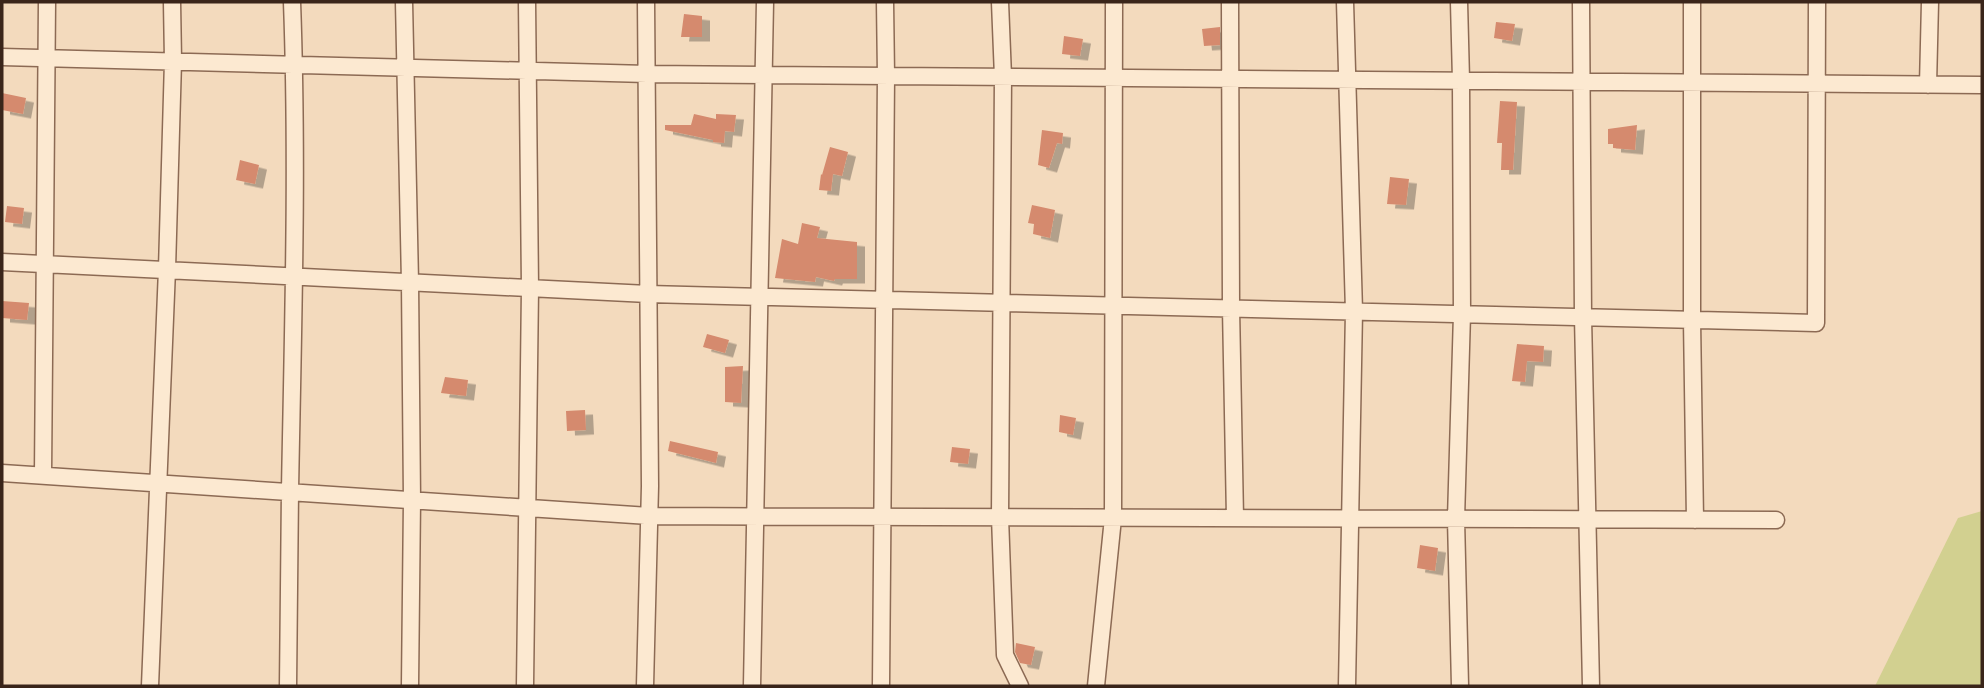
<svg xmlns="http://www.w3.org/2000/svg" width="1984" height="688" font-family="'Times New Roman',serif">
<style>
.green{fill:#d2d090}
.building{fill:#d58a6e;filter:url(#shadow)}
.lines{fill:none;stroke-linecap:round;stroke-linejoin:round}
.minor-casing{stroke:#8c6a54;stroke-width:19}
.minor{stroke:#fce9d1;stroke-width:16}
</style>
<defs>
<filter id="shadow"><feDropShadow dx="8" dy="4.5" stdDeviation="0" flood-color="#0004"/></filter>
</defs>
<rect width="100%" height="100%" fill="#f3dabd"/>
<path class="green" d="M1982,511v175h-107l83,-168z"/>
<path class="building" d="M684,14l18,2v21h-21z
M1496,22l19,2 -3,17 -18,-3z
M1220,27v18l-16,1 -2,-17z
M1064,36l19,3 -3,17 -18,-2z
M2,93l24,5 -3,16 -21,-4z
M1500,101l17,1 -4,68h-12l1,-27h-5z
M694,114l22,5v-5l20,1 -2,17 -9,-1 -1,12 -11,-1v-2l-48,-10v-5h26z
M1637,125l-2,25 -22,-2v-4h-5v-15z
M1042,130l21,3 -1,11 -5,-1 -8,25 -11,-3z
M830,147l18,5 -6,24 -9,-2 -2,17 -12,-1 2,-16 1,1z
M240,160l19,5 -4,19 -19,-4z
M1390,177l19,2 -3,26 -19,-1z
M1032,205l23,5 -5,28 -17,-4 1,-10 -6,-1z
M7,206l17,2 -2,16 -17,-2z
M802,223l18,4 -3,11 40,4v37h-22l-1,2 -18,-4 -1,5 -40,-4 7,-39 16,5z
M2,301l27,2 -2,17 -25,-2z
M707,334l22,6 -4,13 -22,-6z
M1517,344l27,2 -1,16 -16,-1 -2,21 -13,-1z
M743,366l-2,37 -16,-1v-35z
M445,377l23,3 -2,16 -25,-3z
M585,410l1,20 -19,1 -1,-20z
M1060,415l16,3 -3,17 -14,-3z
M670,441l48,11 -2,11 -48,-12z
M952,447l18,2 -2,15 -18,-2z
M1420,545l18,3 -3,23 -18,-3z
M1016,643l19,4 -4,18 -11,-2 -5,-11z"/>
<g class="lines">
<g class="minor-casing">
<path id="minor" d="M404,2l6,280 2,218 -2,186
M1000,2l3,75 -3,440 5,138 15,31
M1230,2l1,306 4,210
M1345,2l9,309 -7,375
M1459,2l2,78 1,234 -6,205 4,167
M1581,2l2,315 8,369
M1692,2v318l3,200
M2,57l645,17 1335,11
M1928,85l2,-83
M2,262l646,32 1168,29 1,-321
M2,473l647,43 1127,4
M43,475l4,-473
M150,686l17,-417 6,-208 -1,-59
M288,686c1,-65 1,-131 2,-196 3,-163 8,-325 2,-488
M525,686l5,-398 -3,-286
M645,686l5,-200 -4,-484
M752,686l13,-684
M881,686l5,-610 -1,-74
M1096,686l17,-168 1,-516"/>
</g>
<use href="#minor" class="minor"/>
</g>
<rect width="1984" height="688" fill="none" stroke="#3a251a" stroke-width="7"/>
</svg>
